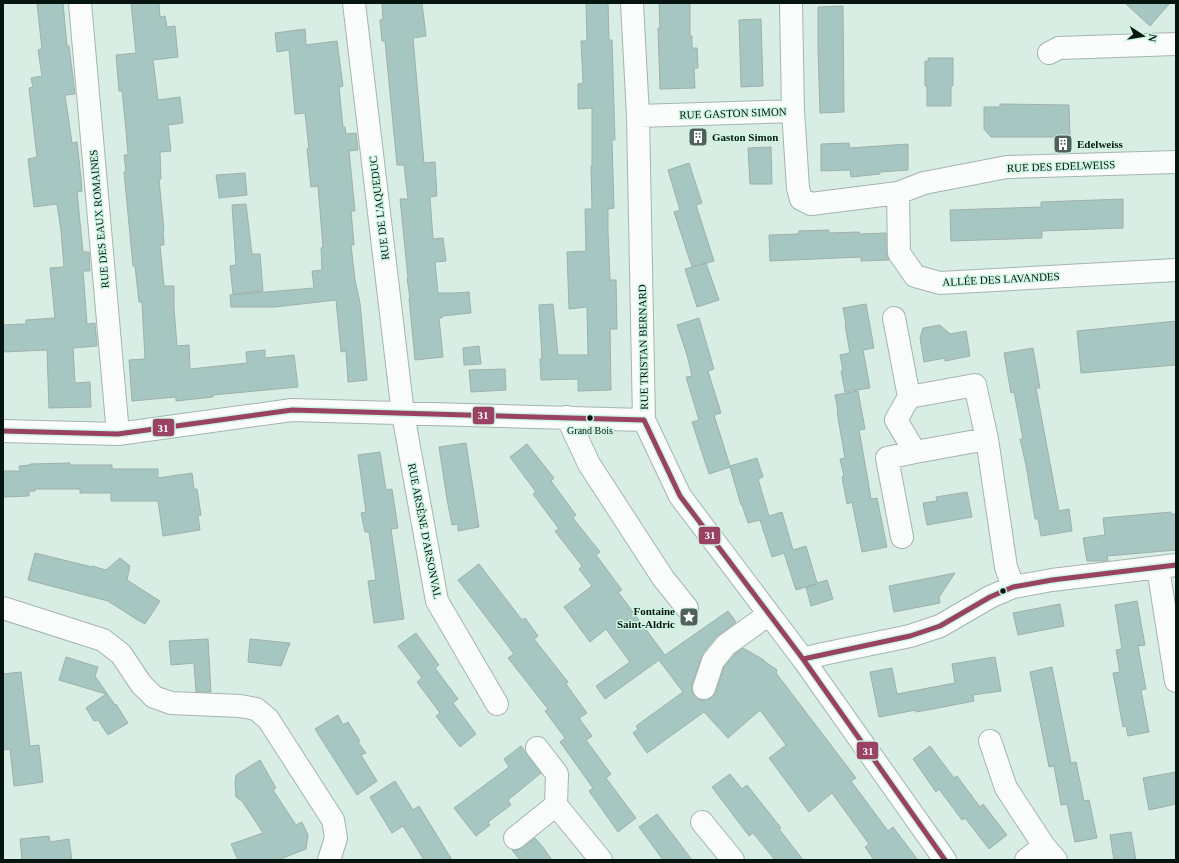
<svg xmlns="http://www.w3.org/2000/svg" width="1179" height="863" font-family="'Times New Roman',serif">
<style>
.building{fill:#a6c6c1;stroke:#9fb0ab}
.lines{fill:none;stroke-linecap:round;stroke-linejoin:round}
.minor-casing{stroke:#a5b5ae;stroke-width:24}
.minor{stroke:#f9fcfb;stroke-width:22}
.bus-1-casing{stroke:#cff6e4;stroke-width:8}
.bus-1{stroke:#994263;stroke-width:5}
.bus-dot{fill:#071510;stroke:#cff6e4;stroke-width:1.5}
.labels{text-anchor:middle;stroke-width:3;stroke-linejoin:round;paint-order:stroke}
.bus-label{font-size:10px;fill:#071510;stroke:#cff6e4}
.street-label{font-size:11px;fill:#071510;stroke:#cff6e4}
.poi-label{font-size:11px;font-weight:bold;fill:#071510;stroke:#cff6e4;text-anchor:start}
.line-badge{stroke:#cff6e4;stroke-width:1.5}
.badge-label{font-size:11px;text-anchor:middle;font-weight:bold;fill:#fff}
</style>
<rect width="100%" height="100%" fill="#d8ede3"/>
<path class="building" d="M37,3h26l4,43h2l6,48 -10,1 7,48 5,-1 4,36 1,13 -5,1 6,60h6l1,19h-7l4,53 8,-1 2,23 -24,2 2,35 15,-1 1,25 -42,1 -2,-58 -44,2v-27l23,-1v-4l29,-2 -5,-50 14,-1 -3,-36 -4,-27 -23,3 -6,-48 9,-2 -8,-69 4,-1 -2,-9 11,-2 -4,-26 4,-1z
M131,3h28l1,14 5,-1 2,11 8,-1 3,31 -25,3 5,40 22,-3 3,26 -15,2 3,26 -11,1 1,27h-2l5,52h-1l1,14h-4l4,41h10v22l3,38 12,-1 1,24 57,-6 -1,-11 19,-2v8l29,-3 4,32 -85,8v2l-37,4v-4l-44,4 -3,-41 16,-1 -3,-57h-3l-4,-36h-2l-9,-94 2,-1 -2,-16h4l-2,-25 -4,-39h-3l-3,-36 20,-2z
M382,3h40l4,33 -13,2 11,125 11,-1 2,34 -7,1 3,42 10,-1 3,23 -11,1 3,31h16l15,-1 2,21 -29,3v2h-3l4,39 -28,3 -6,-62h1l-3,-20h1l-8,-79h8l-4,-34h-7l-12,-124h-3l-2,-21 3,-1z
M586,3h22l1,37h3l3,100h-3l2,68 -6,1v22l2,49h6l1,49h-7l1,61 -33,1v-12l-37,1 -1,-21h2l-3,-54 14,-1 5,51h30l-1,-48 -18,2 -2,-57 19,-1 -1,-42h7l-1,-43h1v-58l-14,1v-25l5,-1 -2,-42h6z
M659,3h31v33h2v12h5l1,20h-4l1,20 -35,1 -2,-61h2z
M1125,3h45l-20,23z
M843,6l1,106 -24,1 -2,-65v-41z
M761,19l2,67 -22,1 -2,-67z
M305,29l1,16 31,-4 6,45 -4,1 4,40h2l1,7 10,-1 2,17 -9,1 6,60h-4l3,34h-3l4,35 5,23 7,77 -19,2 -2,-31 -5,1 -5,-52 -61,7h-44l-1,-12 84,-7 -2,-17 10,-1 -1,-22 2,-1 -5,-61 -7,1 -4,-38h2l-4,-36 -10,1 -6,-64 -12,2 -2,-19z
M928,58h25v28l-2,-1v21h-24v-20h-2v-25h4z
M1000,104l69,1 1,32h-79l-7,-8v-22h16z
M849,143l1,5 58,-4v26l-28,2v2l-29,3 -1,-7 -29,1v-27z
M771,147l1,37h-22l-2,-36z
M689,163l13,40 -6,2 18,56 -22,6 -18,-55 6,-2 -12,-40z
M245,173l2,22 -28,3 -3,-23z
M1123,199v29l-81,3v7l-91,3 -1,-31 91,-3v-5z
M246,204l6,50h8l3,37 -30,3 -3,-28 6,-1 -4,-60z
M829,230v3l30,-1 1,2 26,-1v20l3,7 -28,1v-4l-91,4 -1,-26 29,-1 1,-3z
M706,263l13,37 -22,7 -12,-38z
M866,304l8,44 -11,2 7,38 -25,4 -4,-21h2l-3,-16 10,-2 -5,-28 1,-1 -3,-16z
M699,318l15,51 -6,2 13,42 -7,2 16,51 27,-8 6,19 -5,2 11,37 13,-4 11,38 13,-4 11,37 10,-3 6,19 -22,7 -5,-19 10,-3 -20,6 -12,-37 -12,4 -12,-37 -12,3 -6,-18h-1l-11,-38 -21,7 -17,-52 7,-2 -13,-43 6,-1 -5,-21 -10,-30z
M1176,321v44l-95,8 -4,-42z
M940,325l10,9 16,-3 4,25 -25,5v-3l-21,4 -4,-24 3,-10z
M479,346l2,18 -17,1 -1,-17z
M1033,348l7,40h-4l23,123 10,-2 3,22 -31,5 -3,-17h-3l-9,-54 -6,-26h3l-9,-47 -3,1 -7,-40z
M505,369l1,21 -35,2 -2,-22z
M858,391l7,38 -6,1 8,45 4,24 6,-1 10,49 -25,5 -10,-50 -5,2 -5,-27 2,-1 -4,-17 5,-1 -8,-46 1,-1 -3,-16z
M466,443l13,84 -21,4v-7l-6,1 -5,-26 -8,-52z
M527,444l27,34 -3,3 25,34 -3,3 27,34 -4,3 26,35 -4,2 47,63 63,-44 8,11 -20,15 -13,16 -11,31v7l3,6 5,3h6l7,-3 3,-5 8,-25 11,-13 8,-6 21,12v1l13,9 -1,3 80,105 -5,3 37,50 5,-4 25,33h-44l-9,-13 4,-3 -37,-51 -23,19 -40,-54 17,-13 -26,-35 -32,28 -24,-26 -57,41 -14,-20 5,-4 -2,-3 47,-34 -24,-32 -54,39 -9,-13 34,-24 -24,-33 -16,13 -26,-35 28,-21 -13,-17 3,-3 -27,-35 4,-2 -26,-35 3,-2 -26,-35z
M380,452l6,38 6,-1 6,39 -7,1 13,90 -30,4 -6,-42 8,-1 -7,-48h-4l-4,-19 5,-1 -8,-57z
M70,463v2h42v4h46v9l34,-5 2,16h3l4,26 -3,1 2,14 -37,6 -5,-35h-47v-8h-31v-4h-45v2h-6v5l-26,1v-26h17l-1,-5 11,-1v-1z
M967,492l5,25 -45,8 -4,-22 14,-2 -1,-4z
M1171,512v2h5v36l-69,6 1,5h-21l-4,-23 22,-3 -2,-17z
M35,553l57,14v-1l14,4 14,-12 10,8 -3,14 33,21 -15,23 -9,-5 -28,-18 -80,-21z
M479,564l43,56 3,-2 13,18 -4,3 34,43 -2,2 21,29 -8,5 13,18 -6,4 25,34 -5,4 30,40 -18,14 -29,-41 4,-3 -33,-46 5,-4 -20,-27 3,-2 -40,-51 6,-4 -56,-74z
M955,573l-16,24 1,6 -46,9 -5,-26z
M1137,601l8,44 -7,1 8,43 -5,1 8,42 -21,4 -2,-10 -3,1 -10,-54 7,-1 -4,-22 6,-1 -7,-44z
M1060,604l4,22 -46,9 -5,-22z
M416,633l23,32 -4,3 23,31 -5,4 23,31 -16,13 -24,-31 4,-3 -23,-31 5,-4 -24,-32z
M208,639l3,53h-15l-2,-29 -23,2 -2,-24z
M250,639l40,4 -9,23 -33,-4z
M66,657l32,10 -3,9 20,29 1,-1 12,19 -20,12 -10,-15 -4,1 -8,-13 20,-14 -47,-14z
M995,657l6,34 -28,4 1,6 -41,8 -17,3v-2l-37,7 -9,-45 22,-4 5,26 58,-11 -3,-19z
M1052,667l19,96 5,-1 8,39 5,-1 8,38 -22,4 -8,-38 -6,1 -7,-39 -5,1 -19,-95z
M21,672l9,74 9,-1 4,37 -29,4 -4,-37 -7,1v-76z
M338,715l5,10 5,-3 12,19 -2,1 8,11 -5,2 16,26 -20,14 -42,-66z
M521,746l20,27 -33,27 3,5 -23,17 2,3 -14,11 -22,-28 55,-41 -5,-8z
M930,746l24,32 3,-2 23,31 3,-3 24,31 -18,14 -24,-31 -3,2 -23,-31 -3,3 -23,-33z
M260,760l16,28 -3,2 23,35 6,-3 6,13 -2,14 -28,11h-40l-7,-16 32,-11 -21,-32 -6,-4 -1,-15 1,-7z
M1176,772v32l-27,6 -6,-32z
M730,774l12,15 5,-4 34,43 -2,1 24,31h-28l-22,-27 -4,3 -37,-49z
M395,781l18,29 6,-4 33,54h-28l-21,-34 -11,7 -22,-36z
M657,814l17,22 18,24h-29l-24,-33z
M1131,832l5,28h-22l-4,-25z
M49,836l1,6 19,-3 3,21h-50l-2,-21z
M535,838l7,8 10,14h-32l-8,-10h5l5,-2z"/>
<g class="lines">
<g class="minor-casing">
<path id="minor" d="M80,3l38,431
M354,3l49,411 34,187 60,103
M632,3l6,113 6,304 36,76 123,163 142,201
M1049,53l10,-5 117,-4
M793,111l5,77 3,11 10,5 87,-11 26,-10 83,-16 169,-5
M638,116l155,-5 -2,-108
M898,193l1,60 16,23 25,7 236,-13
M894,318l15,79
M567,417l22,47 74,114 24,30
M3,431l115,3 174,-24 352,10
M987,439l-72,13 -19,-32 13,-23 66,-12 12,54 19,128 7,20
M902,537l-15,-79 28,-6
M1158,568l18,113
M3,608l100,32 18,14 20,30 13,13 17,6 69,3 16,3 12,10 65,101 3,18 -7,22
M803,659l20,-5 87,-18 30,-10 50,-29 23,-10 39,-7 124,-15
M704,688l9,-27 13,-16 43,-31
M990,741l16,47 38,58 12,14
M537,748l20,26 -1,31
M702,822l31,38
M515,838l41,-33 45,55
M1026,860l18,-14"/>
</g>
<use href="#minor" class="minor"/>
<g class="bus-1-casing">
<path id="bus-1" d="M644,420l36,76 123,163 142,201
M3,431l115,3 174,-24 352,10
M803,659l107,-23 30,-10 50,-29 23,-10 39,-7 124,-15"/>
</g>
<use href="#bus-1" class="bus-1"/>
</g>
<defs>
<g id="building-square" transform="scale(1)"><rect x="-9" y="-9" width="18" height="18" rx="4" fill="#50615a" stroke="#cff6e4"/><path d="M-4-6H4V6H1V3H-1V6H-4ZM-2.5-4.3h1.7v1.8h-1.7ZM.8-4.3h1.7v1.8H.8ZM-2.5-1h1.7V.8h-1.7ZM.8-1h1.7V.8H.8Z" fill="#fff"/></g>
<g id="sight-square" transform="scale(1)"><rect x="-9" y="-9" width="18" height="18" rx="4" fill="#50615a" stroke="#cff6e4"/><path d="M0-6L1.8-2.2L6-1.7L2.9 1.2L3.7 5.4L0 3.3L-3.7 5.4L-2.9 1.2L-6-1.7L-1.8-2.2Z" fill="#fff"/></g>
</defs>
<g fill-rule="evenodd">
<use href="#building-square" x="698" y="137"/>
<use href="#building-square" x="1063" y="144"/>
<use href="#sight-square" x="689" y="617"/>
</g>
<g class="bus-dot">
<circle cx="590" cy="418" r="3.5"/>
<circle cx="1003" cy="591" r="3.5"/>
</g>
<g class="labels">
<g class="bus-label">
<text x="590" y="434">Grand Bois</text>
</g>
<g class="street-label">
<text transform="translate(733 113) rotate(-2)" y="4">RUE GASTON SIMON</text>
<text transform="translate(1061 166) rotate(-2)" y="4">RUE DES EDELWEISS</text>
<text transform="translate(379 208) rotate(-97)" y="4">RUE DE L'AQUEDUC</text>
<text transform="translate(99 219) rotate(-95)" y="4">RUE DES EAUX ROMAINES</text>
<text transform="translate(1001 279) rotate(-3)" y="4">ALLÉE DES LAVANDES</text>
<text transform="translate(643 347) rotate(-91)" y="4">RUE TRISTAN BERNARD</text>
<text transform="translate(425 531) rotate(79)" y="4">RUE ARSÈNE D'ARSONVAL</text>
</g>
<g class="poi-label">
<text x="712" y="141">Gaston Simon</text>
<text x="1077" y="148">Edelweiss</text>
<text x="675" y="615" text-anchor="end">Fontaine<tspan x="675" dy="13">Saint-Aldric</tspan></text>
</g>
</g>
<g class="line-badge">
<rect x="472" y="406" width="23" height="19" rx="4" fill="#994263"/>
<rect x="152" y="418" width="23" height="19" rx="4" fill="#994263"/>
<rect x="698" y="526" width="23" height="19" rx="4" fill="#994263"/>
<rect x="856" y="741" width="23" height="19" rx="4" fill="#994263"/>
</g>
<g class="badge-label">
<text x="483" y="419">31</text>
<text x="163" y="432">31</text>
<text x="710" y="539">31</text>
<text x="868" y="755">31</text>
</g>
<rect width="1179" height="863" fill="none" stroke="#071510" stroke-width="8"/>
<g transform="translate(1143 36) rotate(102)" stroke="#cff6e4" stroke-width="3" paint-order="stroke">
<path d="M0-3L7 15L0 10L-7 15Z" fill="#071510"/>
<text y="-6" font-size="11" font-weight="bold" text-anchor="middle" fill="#071510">N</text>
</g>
</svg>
